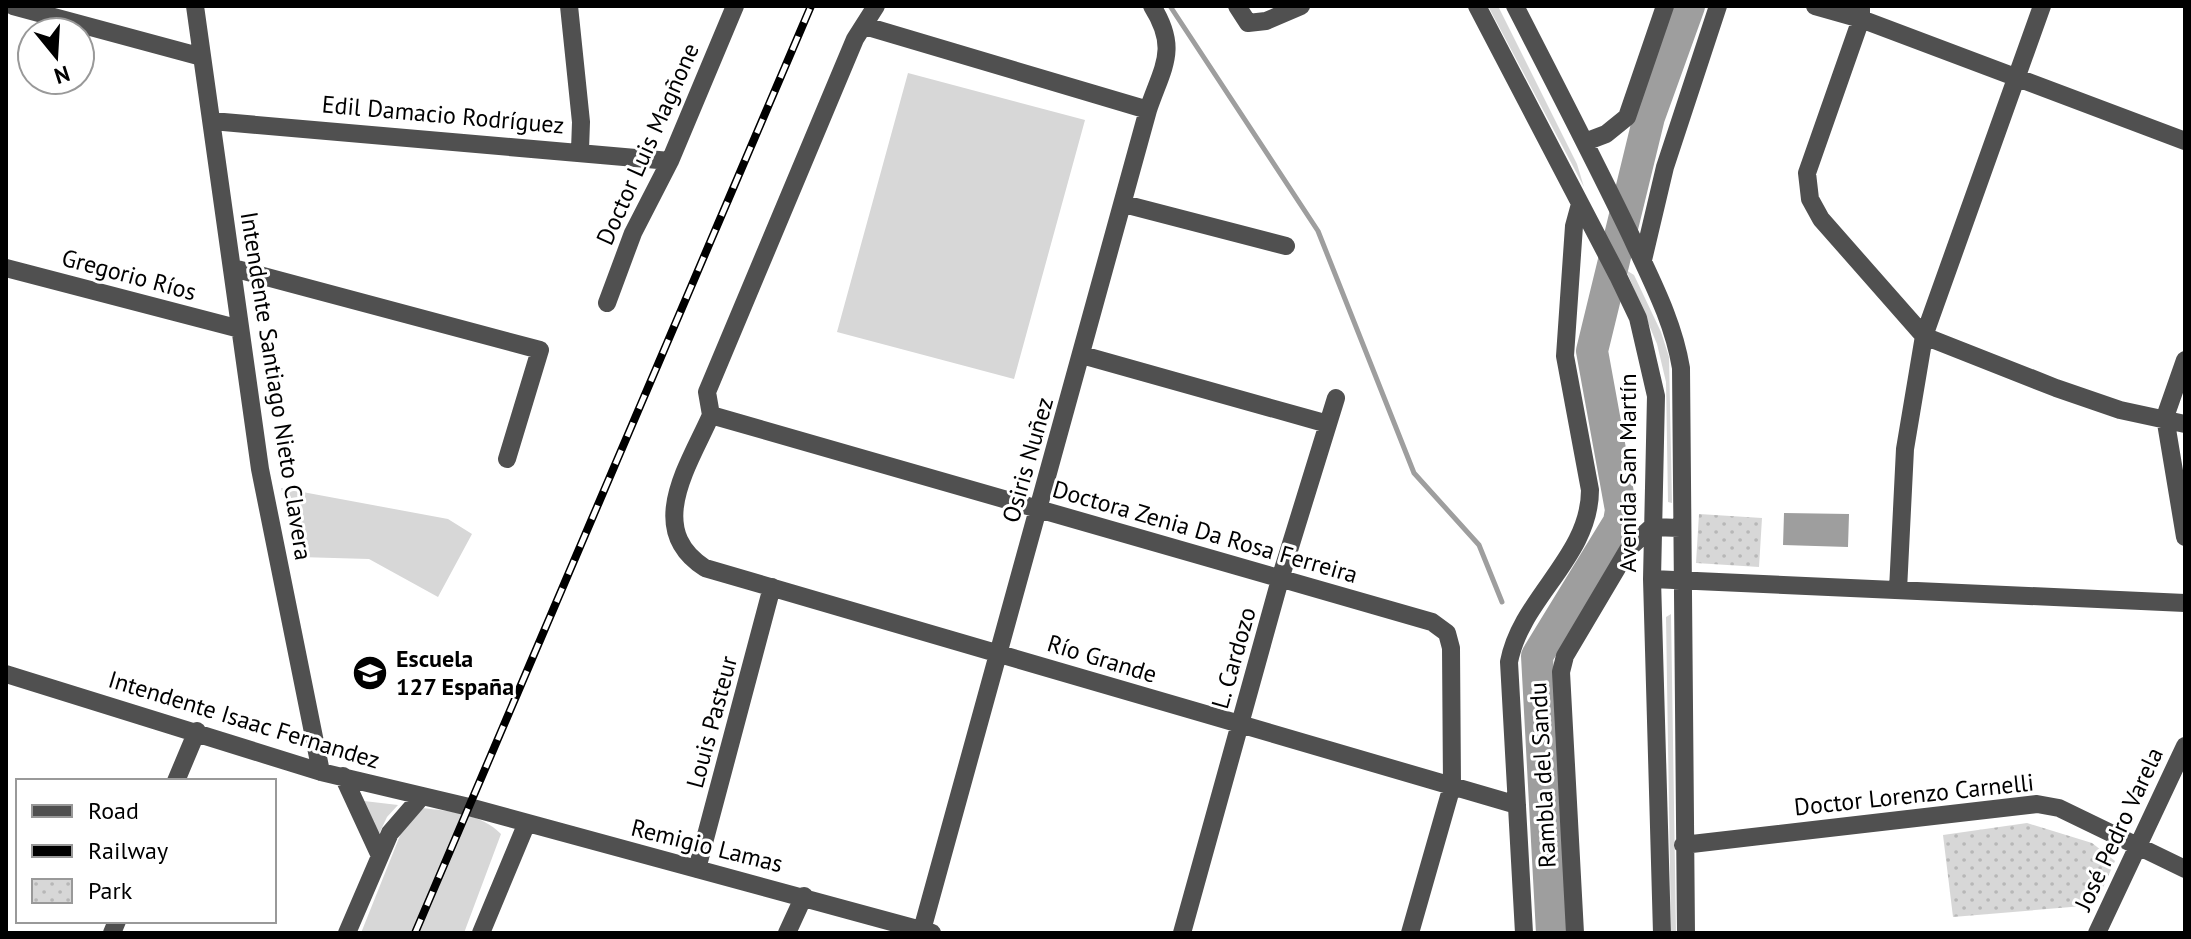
<svg xmlns="http://www.w3.org/2000/svg" width="2191" height="939" font-family="'PT Sans',sans-serif">
<style>
.grass{fill:#d7d7d7}
.park{fill:url(#park-dots)}
.water{fill:#9e9e9e}
.lines{fill:none;stroke-linecap:round;stroke-linejoin:round}
.stream{stroke:#9e9e9e;stroke-width:5}
.river{stroke:#9e9e9e;stroke-width:32}
.minor{stroke:#505050;stroke-width:18}
.rail-casing{stroke:#000;stroke-width:8}
.rail{stroke:#fff;stroke-width:5;stroke-dasharray:15;stroke-linecap:butt}
.labels{text-anchor:middle;stroke-width:6;stroke-linejoin:round;paint-order:stroke}
.street-label{font-size:24px;fill:#000;stroke:#fff}
.poi-label{font-size:24px;font-weight:bold;fill:#000;stroke:#fff;text-anchor:start}
</style>
<defs>
<pattern id="park-dots" width="8" height="8" patternUnits="userSpaceOnUse" patternTransform="scale(2)"><rect width="8" height="8" fill="#d7d7d7"/><path d="M2 2h.1M6 6h.1" fill="none" stroke="#b7b7b7" stroke-width="1.8" stroke-linecap="round"/></pattern>
</defs>
<rect width="100%" height="100%" fill="#fff"/>
<path class="grass" d="M1488,6h10l79,158 7,23z
M908,73l177,47 -71,259 -177,-47z
M1626,270l8,5 27,57 8,25 3,146 -4,-1 -2,-120 -9,-38z
M281,488l167,31 24,15 -34,63 -69,-38 -70,-2z
M1671,614l5,319h-5l-5,-316z
M364,801l34,4 -11,12 -8,17z
M422,808c28,3 60,6 79,26l-37,99h-103l42,-105z"/>
<path class="park" d="M1699,514l63,4 -3,49 -63,-4z
M2027,823l65,20 23,18 -20,44 -142,12 -10,-82z"/>
<path class="water" d="M1784,513l65,1 -1,33 -65,-2z"/>
<g class="lines">
<path class="stream" d="M1170,6l148,225 96,242 65,72 23,57"/>
<path class="river" d="M1552,933l-15,-277 82,-134 2,-12 -29,-159 57,-234 40,-111"/>
<path class="minor" d="M13,6l189,51
M195,6l65,463 61,303
M569,6l12,116 -1,28
M1237,6l11,17 18,-2 35,-15
M1477,6l141,270 20,42 18,78 -4,183 10,354
M1515,6c39,76 79,153 116,230 20,44 42,84 50,132l5,565
M1815,6l46,13 324,122
M1861,6v13l-54,154 3,26 11,20 103,117 132,52 64,22 65,14
M865,26l283,84
M212,121l458,40
M1585,142l21,-8 21,-17 38,-111
M1124,204l162,42
M1643,260l22,-93 53,-161
M6,268l234,61
M233,268l307,82 -33,109
M607,303l26,-70 37,-72 65,-155
M1082,355l246,69
M2185,360l-20,57 20,120
M711,415l-4,-23 148,-353 21,-33
M1652,579l533,24
M1898,590l7,-141 19,-113 118,-330
M6,674l315,98 148,35 463,126
M343,776l37,80
M176,781l21,-50
M1683,845l354,-41 22,4 126,61
M697,869l75,-282
M922,930l226,-820c15,-44 31,-61 4,-104
M112,933l5,-12
M347,933l43,-100 32,-37
M481,933l45,-108
M787,933l17,-37
M1182,933l99,-357 55,-178
M1410,933l42,-147 -1,-138 -4,-15 -15,-11 -721,-207c-22,50 -67,114 -6,153l812,237
M1524,933l-15,-271c12,-64 81,-105 81,-172l-25,-134 9,-130 6,-22
M1575,933l-14,-261 4,-16 64,-108 23,-21 28,1
M2097,933l88,-187"/>
<g class="rail-casing">
<path id="rail" d="M415,933l396,-927"/>
</g>
<use href="#rail" class="rail"/>
</g>
<defs>
<g id="school-disc" transform="scale(1.8)"><circle r="9.5" fill="#000" stroke="#fff"/><path d="M0-5L7-2L0 1L-7-2ZM-4 1L0 2.5L4 1V4Q0 6-4 4Z" fill="#fff"/></g>
</defs>
<g fill-rule="evenodd">
<use href="#school-disc" x="370" y="673"/>
</g>
<g class="labels">
<g class="street-label">
<text transform="translate(443 115) rotate(5)" y="8">Edil Damacio Rodríguez</text>
<text transform="translate(648 144) rotate(-66)" y="8">Doctor Luis Magñone</text>
<text transform="translate(129 275) rotate(15)" y="8">Gregorio Ríos</text>
<text transform="translate(276 386) rotate(81)" y="8">Intendente Santiago Nieto Clavera</text>
<text transform="translate(1028 460) rotate(-74)" y="8">Osiris Nuñez</text>
<text transform="translate(1628 473) rotate(-90)" y="8">Avenida San Martín</text>
<text transform="translate(1205 532) rotate(16)" y="8">Doctora Zenia Da Rosa Ferreira</text>
<text transform="translate(1234 658) rotate(-74)" y="8">L. Cardozo</text>
<text transform="translate(1102 659) rotate(17)" y="8">Río Grande</text>
<text transform="translate(244 720) rotate(17)" y="8">Intendente Isaac Fernandez</text>
<text transform="translate(712 722) rotate(-75)" y="8">Louis Pasteur</text>
<text transform="translate(1543 775) rotate(-93)" y="8">Rambla del Sandu</text>
<text transform="translate(1914 795) rotate(-6)" y="8">Doctor Lorenzo Carnelli</text>
<text transform="translate(2119 829) rotate(-65)" y="8">José Pedro Varela</text>
<text transform="translate(707 846) rotate(14)" y="8">Remigio Lamas</text>
</g>
<g class="poi-label">
<text x="396" y="667">Escuela<tspan x="396" dy="28">127 España</tspan></text>
</g>
</g>
<rect width="2191" height="939" fill="none" stroke="#000000" stroke-width="16"/>
<rect x="16" y="779" width="260" height="144" fill="#ffffff" stroke="#999999" stroke-width="2"/>
<rect x="32" y="805" width="40" height="12" fill="#505050" stroke="#999999" stroke-width="2"/>
<text x="88" y="819" font-size="24" fill="#000000">Road</text>
<rect x="32" y="845" width="40" height="12" fill="#000000" stroke="#999999" stroke-width="2"/>
<text x="88" y="859" font-size="24" fill="#000000">Railway</text>
<rect x="32" y="879" width="40" height="24" fill="url(#park-dots)" stroke="#999999" stroke-width="2"/>
<text x="88" y="899" font-size="24" fill="#000000">Park</text>
<g transform="translate(56 56) rotate(162)"><circle r="38" fill="#ffffff" stroke="#999999" stroke-width="2"/>
<path d="M0-6L14 30L0 20L-14 30Z" fill="#000000"/>
<text y="-12" font-size="22" font-weight="bold" text-anchor="middle" fill="#000000">N</text>
</g>
</svg>
